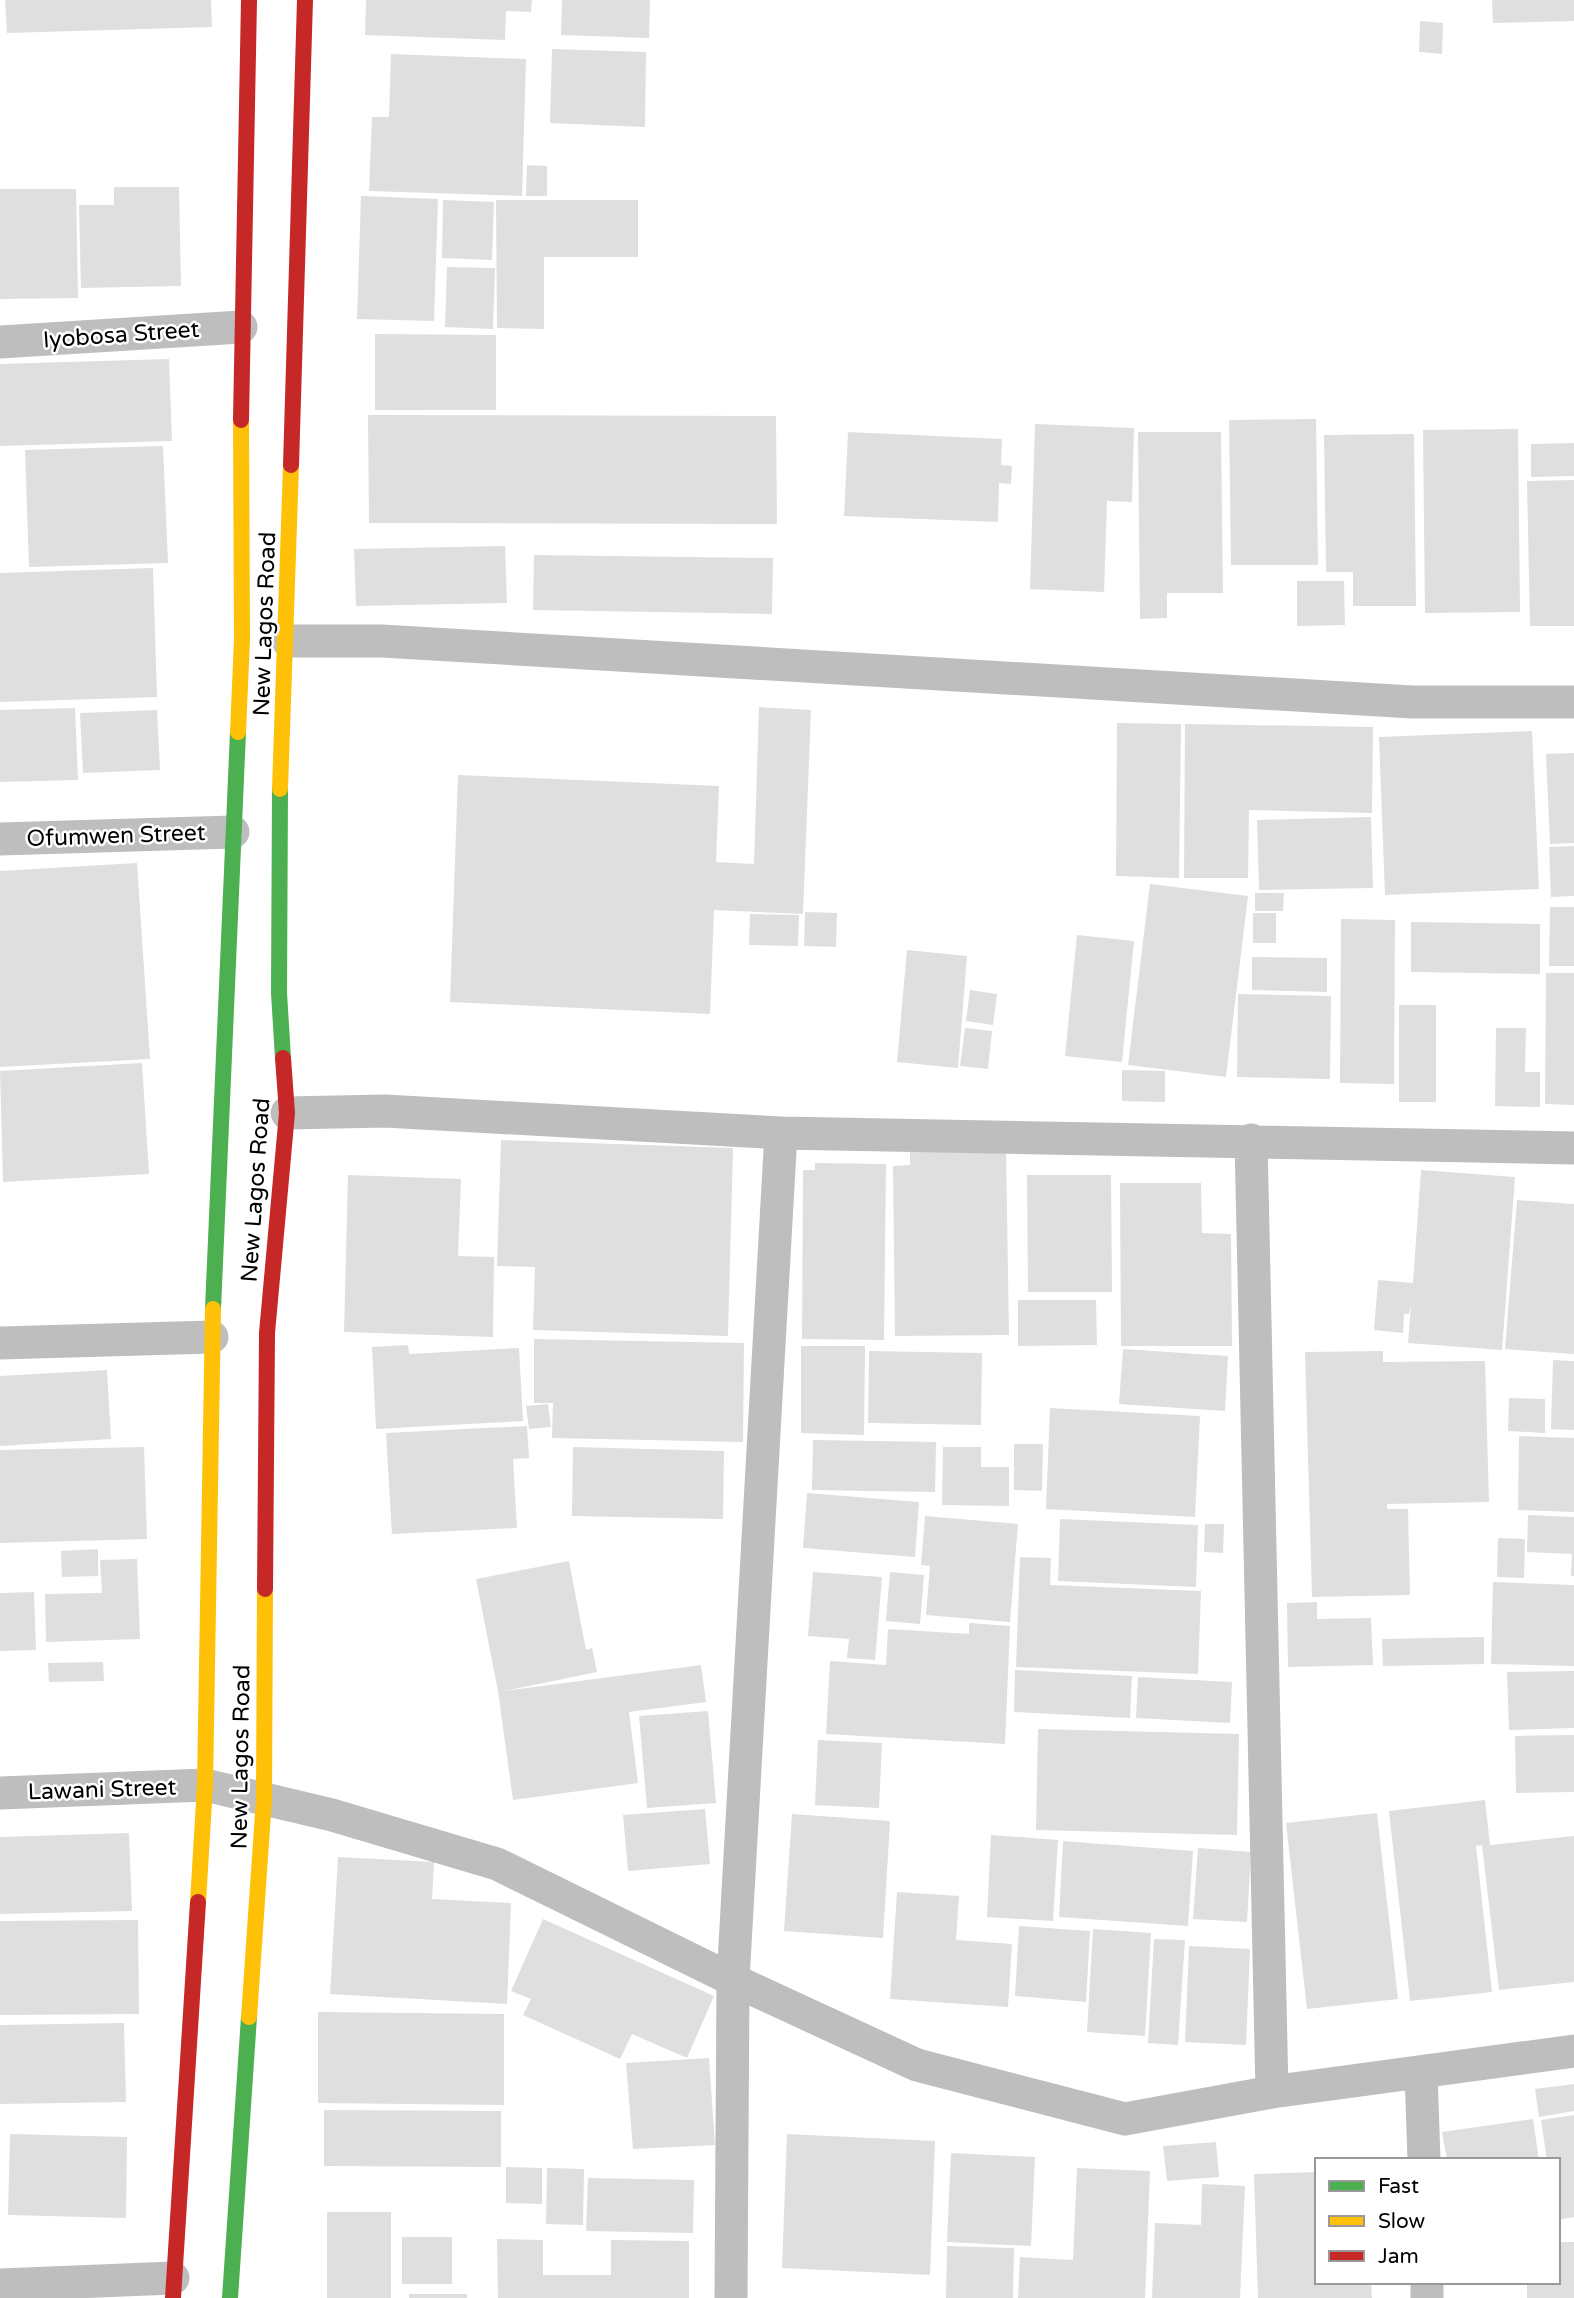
<svg xmlns="http://www.w3.org/2000/svg" width="1574" height="2298" font-family="'Varela Round',sans-serif">
<style>
.building{fill:#dfdfdf}
.lines{fill:none;stroke-linecap:round;stroke-linejoin:round}
.street{stroke:#bebebe;stroke-width:33}
.fast{stroke:#4caf50;stroke-width:16}
.slow{stroke:#ffc107;stroke-width:16}
.jam{stroke:#c62828;stroke-width:16}
.labels{text-anchor:middle;stroke-width:5;stroke-linejoin:round;paint-order:stroke}
.street-label{font-size:23px;fill:#000;stroke:#fff}
</style>
<rect width="100%" height="100%" fill="#fff"/>
<path class="building" d="M5,0h206l1,27 -205,6z
M366,0h166l-1,12 -25,-1 -1,29 -140,-5z
M562,0h88l-1,38 -88,-3z
M1492,0h82v21l-81,2z
M1420,21l23,2 -1,31 -23,-2z
M552,49l94,3 -1,75 -95,-4z
M391,54l135,5 -4,137 -153,-5 3,-74h17z
M527,165l20,1v30h-21z
M114,187h65l2,99 -100,2 -2,-83h35z
M0,189h76l2,109 -78,1z
M361,196l77,3 -4,122 -77,-2z
M443,200l51,2 -2,58 -50,-2z
M496,200h142v57h-94v72l-47,-1z
M447,267l48,1 -2,61 -48,-2z
M375,334l121,1v75h-121z
M169,359l3,82 -172,5v-82z
M368,415l408,1 1,108 -408,-1z
M1316,419l2,146h-87l-2,-145z
M1035,424l99,4 -2,74 -25,-1 -3,91 -74,-3z
M1518,429l2,183 -95,1 -2,-183z
M848,432l154,7 -1,26 11,1 -1,18 -12,-1 -1,39 -154,-6z
M1138,432h83l2,161h-56v25l-27,1z
M1414,434l2,172h-63v-34h-27l-2,-137z
M1574,443v33l-43,1v-33z
M163,446l5,117 -139,4 -4,-117z
M1574,480v146h-44l-3,-145z
M505,546l2,57 -151,3 -2,-57z
M534,555l239,3 -1,56 -239,-4z
M153,568l4,129 -157,5v-129z
M1297,581h47l1,44 -48,1z
M759,707l52,3 -8,204 -89,-4 -4,104 -260,-12 8,-227 261,11 -3,76 38,2z
M75,708l3,72 -78,2v-72z
M157,710l3,60 -77,3 -3,-60z
M1117,723l64,1 -2,154 -63,-2z
M1185,724l188,3 -1,86 -123,-3 -1,68h-64z
M1532,731l7,158 -154,6 -6,-158z
M1574,753v90l-24,1 -4,-90z
M1371,817l2,71 -114,2 -2,-70z
M1574,846v50l-23,1 -2,-50z
M137,863l13,196 -150,8v-196z
M1150,884l98,12 -22,181 -98,-12z
M1255,893h29l-1,18h-28z
M1550,907h24v59h-25z
M805,912l32,1 -1,34 -32,-1z
M1253,913h23v30h-23z
M750,914l49,1 -1,31 -49,-1z
M1341,919l54,1 -1,164 -54,-1z
M1411,922l129,2v50l-129,-2z
M1077,935l57,6 -12,121 -57,-6z
M907,950l60,6 -9,112 -61,-6z
M1252,957l75,1v34l-75,-2z
M1546,973h28v132l-29,-1z
M970,990l27,4 -4,31 -27,-4z
M1238,994l93,2 -1,83 -93,-2z
M1399,1005h37v97h-37z
M965,1028l27,3 -4,38 -28,-3z
M1496,1028h30l-1,44h15v35l-45,-1z
M142,1063l7,111 -146,8 -3,-111z
M1122,1070l43,1v31l-43,-1z
M501,1140l232,8 -5,188 -195,-6 2,-63 -38,-1z
M1006,1151l3,184 -114,1 -2,-170 17,-1v-13z
M815,1163l71,1 -2,176 -82,-1 1,-169h12z
M1421,1170l94,7 -13,173 -94,-7 3,-38 -2,9h-5l-1,19 -29,-3 4,-50 35,3z
M348,1175l113,4 -3,77 36,1 -1,80 -149,-5z
M1027,1175h84l1,117h-84z
M1120,1183h81l1,50 29,1 1,112h-111z
M1517,1200l57,4v150l-69,-5z
M1018,1300h78l1,45 -79,1z
M534,1339l210,4 -1,99 -191,-4 1,-35h-19z
M408,1345l1,9 110,-6 4,73 -147,8 -4,-82z
M801,1346h64l-1,89 -63,-2z
M1123,1349l105,7 -3,55 -106,-7z
M869,1351l113,2 -1,72 -113,-2z
M1383,1351v11l102,-1 4,141 -102,2v5h21l2,86 -98,2 -7,-245z
M1553,1360l21,1v69l-23,-1z
M107,1370l4,69 -111,7v-70z
M1509,1398l36,1v34l-37,-2z
M548,1404l3,23 -22,2 -3,-23z
M1050,1408l150,8 -5,101 -149,-8z
M527,1426l2,32 -16,1 4,69 -125,6 -6,-101z
M1519,1436l55,2v74l-56,-2z
M813,1440l123,2 -1,50 -123,-2z
M1014,1444h29l-1,47 -28,-1z
M144,1447l3,92 -147,4v-93z
M573,1447l151,4 -1,68 -151,-3z
M943,1447h38v20h28v39l-67,-1z
M807,1493l112,9 -4,55 -112,-9z
M1528,1515l46,2v59h-3l1,-22 -45,-2z
M925,1516l93,8 -8,98 -84,-7 4,-49 -9,-1z
M1060,1519l138,6 -2,62 -138,-6z
M1205,1524h19l-1,29 -19,-1z
M1498,1538l27,1 -1,39 -27,-1z
M98,1549v27l-36,1 -1,-26z
M1020,1557l31,1 -1,27 151,6 -3,83 -182,-7z
M137,1559l3,80 -94,3 -1,-48 57,-1 -2,-33z
M569,1561l17,89 6,-2 5,24 -93,19 197,-26 5,37 -77,10 9,71 -125,17 -15,-109 -22,-112z
M813,1572l69,5 -7,83 -28,-2 2,-19 -41,-3z
M890,1572l34,3 -4,49 -34,-3z
M1493,1582l81,3v81l-83,-2z
M34,1592l2,58 -36,1v-58z
M1317,1602v17l54,-1 2,47 -85,2 -1,-64z
M969,1623l41,3 -5,118 -179,-10 4,-73 56,4 2,-36 81,5z
M1484,1637v27l-101,2 -1,-27z
M103,1662l1,19 -55,1 -1,-19z
M1015,1670l117,6 -2,42 -116,-6z
M1574,1671v57l-65,2 -2,-58z
M1138,1677l94,5 -2,41 -94,-5z
M708,1711l8,92 -69,5 -8,-92z
M1038,1729l201,5 -2,101 -201,-5z
M1574,1735v57l-58,1 -1,-57z
M818,1740l64,3 -3,65 -64,-3z
M1485,1800l5,45 84,-9v146l-75,8 -17,-145 -6,1 16,146 -82,9 -21,-190z
M705,1809l5,55 -82,7 -5,-56z
M1377,1813l21,186 -91,10 -21,-186z
M792,1814l98,7 -7,117 -99,-7z
M129,1833l3,78 -132,3v-77z
M991,1835l67,5 -5,81 -66,-4z
M1063,1841l130,10 -5,75 -129,-9z
M1198,1848l53,4 -4,70 -54,-3z
M338,1857l96,5 -2,37 79,4 -4,101 -177,-10z
M897,1892l62,4 -3,44 56,4 -4,63 -118,-8z
M543,1919l171,77 -27,62 -55,-24 -12,25 -97,-44 8,-16 -20,-8z
M138,1920l1,94 -139,1v-94z
M1019,1926l71,5 -4,71 -71,-6z
M1093,1929l58,4 -6,103 -58,-4z
M1154,1939l31,1 -7,105 -30,-2z
M1189,1946l61,3 -4,96 -61,-3z
M318,2012l186,2v91l-186,-2z
M124,2023l2,79 -126,2v-79z
M709,2058l6,87 -82,4 -7,-86z
M1574,2084v27l-35,6 -4,-28z
M324,2110l177,1v56l-177,-1z
M1574,2115v102l-16,3v-60h-11l-6,-40z
M1533,2119l6,41h-92l-5,-28z
M10,2134l117,3 -1,81 -118,-3z
M787,2134l148,7 -5,134 -148,-7z
M1216,2142l3,35 -52,4 -4,-35z
M951,2153l84,4 -4,89 -84,-4z
M506,2167l36,1v36l-36,-1z
M547,2168l37,1 -1,56 -37,-1z
M1077,2168l73,3 -5,127h-127l2,-41 53,3z
M1317,2172v110h54l1,16h-114l-4,-124z
M588,2178l106,2 -1,53 -107,-2z
M1202,2184l43,2 -5,112h-88l3,-75 46,2z
M327,2212h64v86h-64z
M402,2237h50v47h-50z
M497,2239l46,1v35h68v-35l78,1v57h-191z
M1558,2242h16v56h-47v-16h31z
M947,2246l67,2 -1,50h-67z
M409,2294h58v4h-58z"/>
<g class="lines">
<path class="street" d="M0,342l241,-15
M288,641h94l1030,61h162
M0,839l233,-7
M287,1113l98,-2 396,22 793,15
M1251,1140l21,952
M0,1343l212,-6
M0,1793l205,-8 127,30 165,49 236,116 184,85 208,54 147,-27 302,-41
M1421,2072l3,88
M1427,2282v16
M0,2285l173,-7
M731,2298l2,-318 48,-847"/>
<path class="fast" d="M280,789l-1,204 4,65
M213,1309l25,-577
M230,2298l19,-281"/>
<path class="slow" d="M238,732l4,-93 -1,-219
M280,789l11,-324
M198,1902l7,-117 8,-476
M249,2017l15,-218 1,-210"/>
<path class="jam" d="M241,420l8,-420
M291,465l14,-465
M265,1589l2,-256 20,-220 -4,-55
M173,2298l25,-396"/>
</g>
<g class="labels">
<g class="street-label">
<text transform="translate(121 334) rotate(-4)" y="8">Iyobosa Street</text>
<text transform="translate(264 624) rotate(-88)" y="8">New Lagos Road</text>
<text transform="translate(116 835) rotate(-2)" y="8">Ofumwen Street</text>
<text transform="translate(255 1190) rotate(-86)" y="8">New Lagos Road</text>
<text transform="translate(240 1757) rotate(-89)" y="8">New Lagos Road</text>
<text transform="translate(102 1789) rotate(-2)" y="8">Lawani Street</text>
</g>
</g>
<rect x="1315" y="2158" width="245" height="126" fill="#ffffff" stroke="#999999" stroke-width="2"/>
<rect x="1329" y="2181" width="35" height="10" fill="#4caf50" stroke="#999999" stroke-width="2"/>
<text x="1378" y="2193" font-size="21" fill="#000000">Fast</text>
<rect x="1329" y="2216" width="35" height="10" fill="#ffc107" stroke="#999999" stroke-width="2"/>
<text x="1378" y="2228" font-size="21" fill="#000000">Slow</text>
<rect x="1329" y="2251" width="35" height="10" fill="#c62828" stroke="#999999" stroke-width="2"/>
<text x="1378" y="2263" font-size="21" fill="#000000">Jam</text>
</svg>
